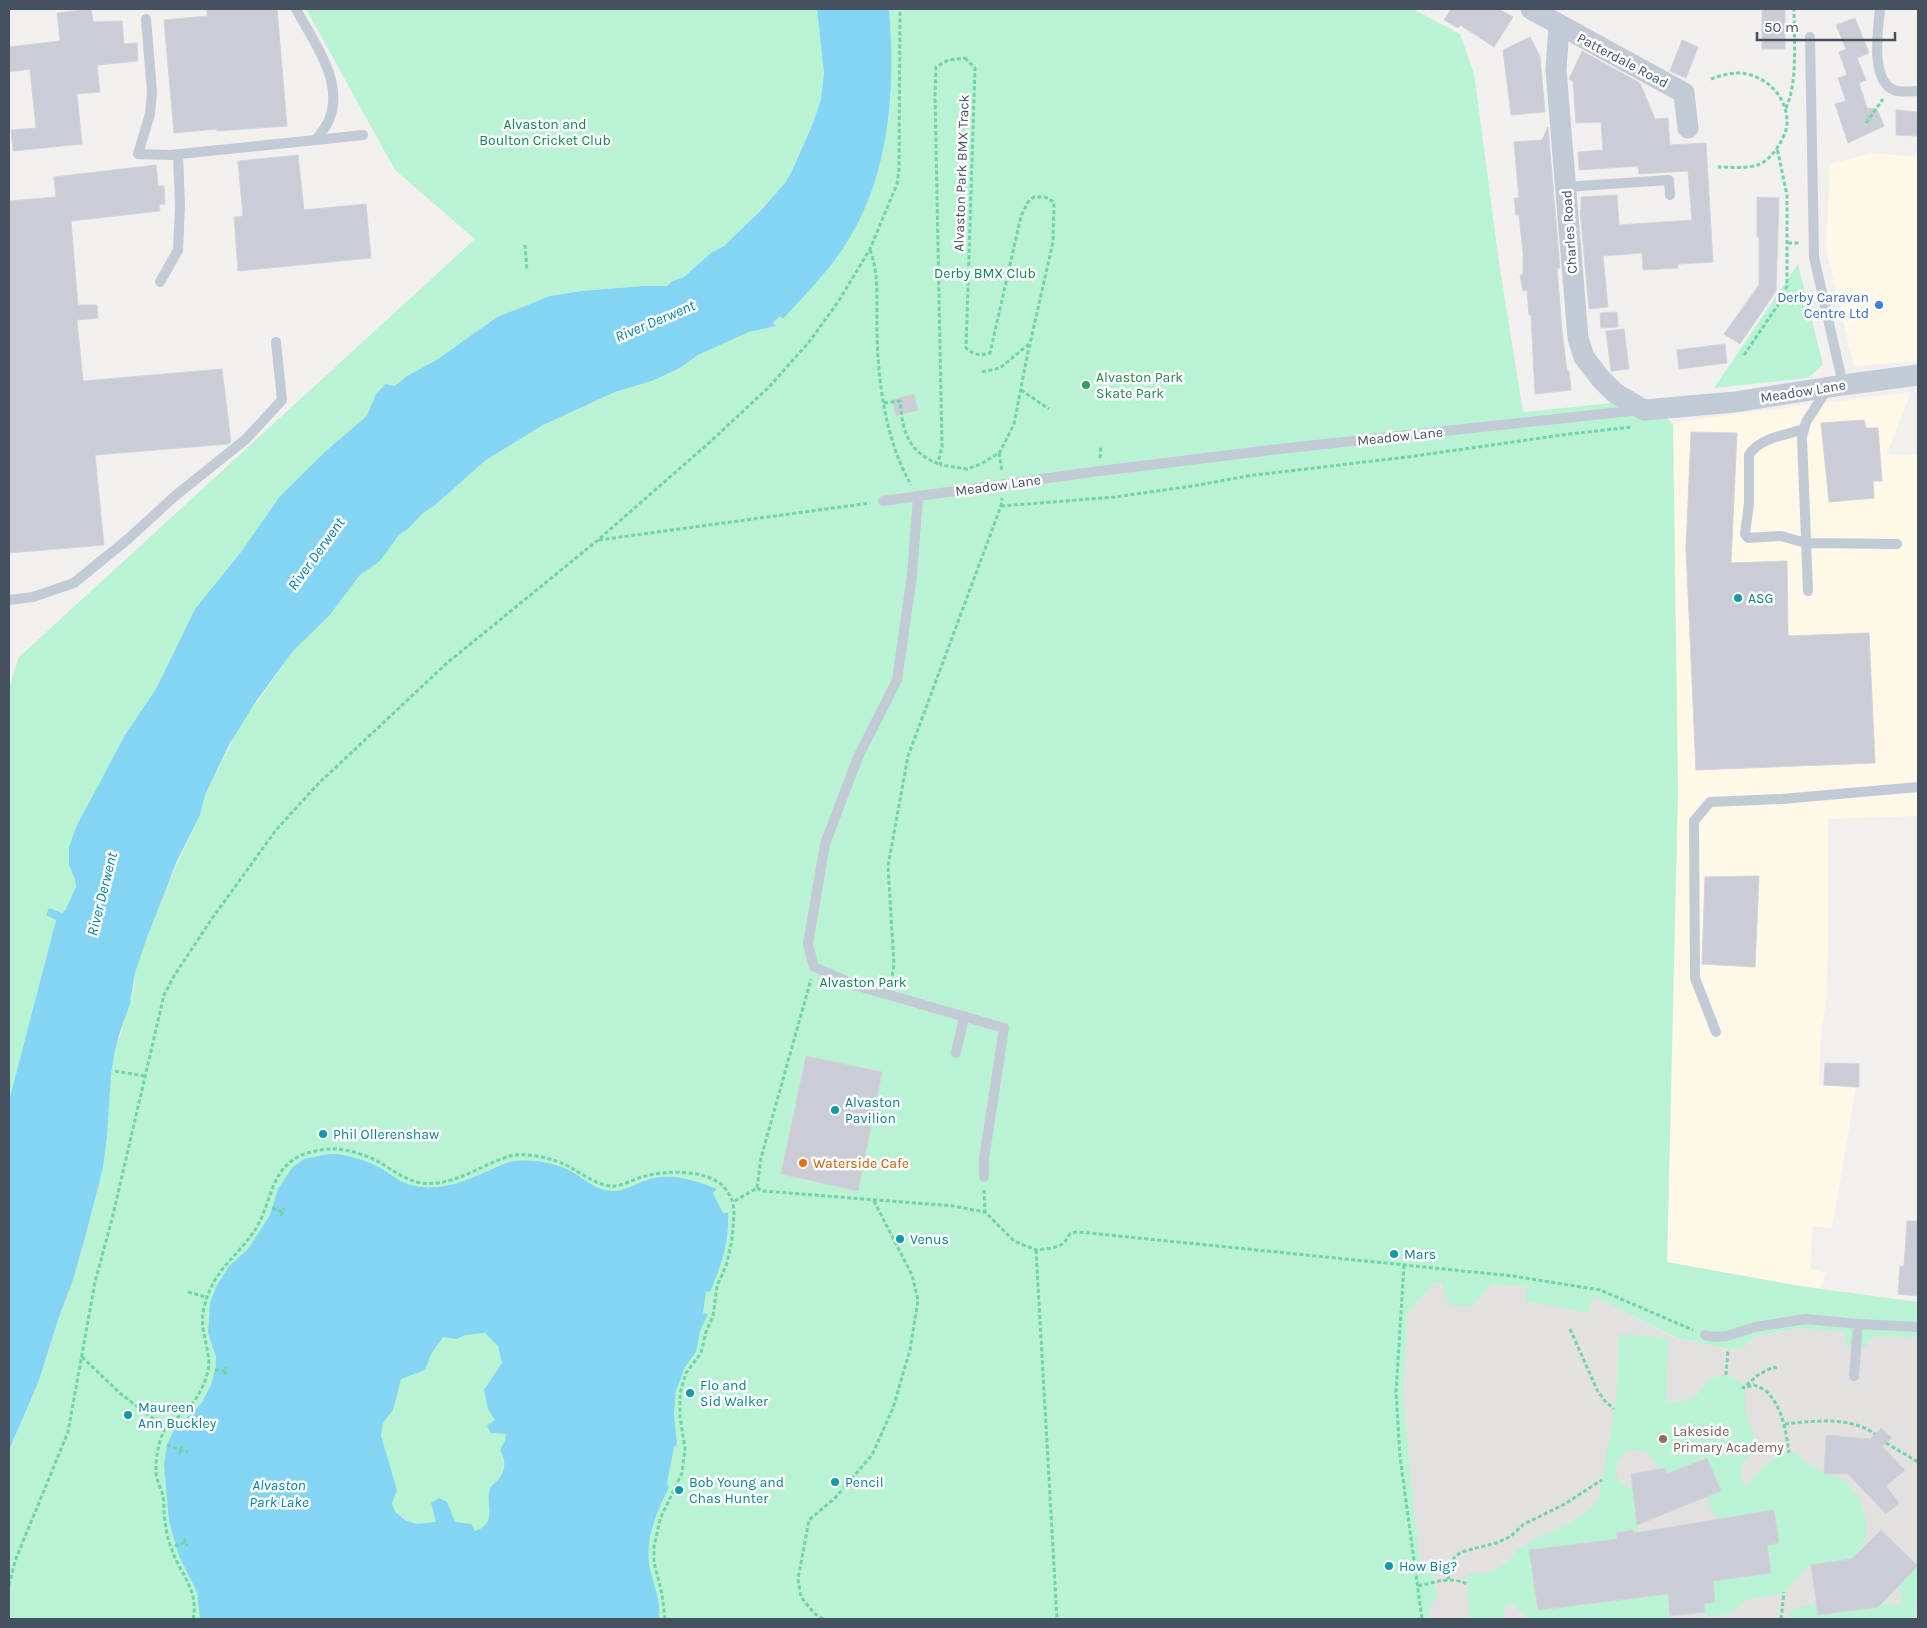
<svg xmlns="http://www.w3.org/2000/svg" width="1927" height="1628" font-family="Karla,sans-serif">
<style>
.commercial{fill:#fdf8e7}
.education{fill:#e3e0e0}
.green{fill:#b9f3d3}
.water{fill:#83d5f3;fill-rule:evenodd}
.building{fill:#cacdd5;stroke:#d2d4db}
.lines{fill:none;stroke-linecap:round;stroke-linejoin:round}
.path{stroke:#6fd4a8;stroke-width:3;stroke-dasharray:4 2.5;stroke-linecap:butt}
.service{stroke:#c1cad5;stroke-width:10}
.minor{stroke:#c1cad5;stroke-width:21}
.shop-dot{fill:#3f7fe0;stroke:#fff;stroke-width:2}
.leisure-dot{fill:#2e9e5b;stroke:#fff;stroke-width:2}
.culture-dot{fill:#0f9aa8;stroke:#fff;stroke-width:2}
.food-dot{fill:#e8710a;stroke:#fff;stroke-width:2}
.education-dot{fill:#8d6e63;stroke:#fff;stroke-width:2}
.labels{text-anchor:middle;stroke-width:5;stroke-linejoin:round;paint-order:stroke}
.street-label{font-size:14px;fill:#45515e;stroke:#fff}
.park-label{font-size:14px;fill:#0f8651;stroke:#fff}
.shop-label{font-size:14px;fill:#366cbe;stroke:#fff;text-anchor:end}
.leisure-label{font-size:14px;fill:#27864d;stroke:#fff;text-anchor:start}
.culture-label{font-size:14px;fill:#0d838f;stroke:#fff;text-anchor:start}
.food-label{font-size:14px;fill:#c56008;stroke:#fff;text-anchor:start}
.education-label{font-size:14px;fill:#785e54;stroke:#fff;text-anchor:start}
.water-label{font-size:15px;font-style:italic;fill:#017fae;stroke:#fff}
</style>
<rect width="100%" height="100%" fill="#f2efef"/>
<path class="commercial" d="M1872,153l46,4v204l-64,5 -28,-117 4,-85z
M1911,392l-24,62 31,1v361l-90,3v139l-2,44 -5,34 -2,49 37,3 -24,141 -19,-3 -3,43 16,4 -6,16 -153,-26 11,-472 -5,-366 9,-4z"/>
<path class="education" d="M1434,1283l70,1 86,10 84,43 55,12h12l13,-12 45,-9 119,10v281h-488l-2,-10 10,-14 -6,-22 -12,-12 -9,-80 -7,-85 3,-82z"/>
<path class="green" d="M306,9h511l7,64 -3,26 -8,24 -21,48 -7,12 -41,44 -20,19 -13,7 -27,24 -12,4 -5,5h-24l-62,5 -31,5 -53,21 -59,42 -31,17 -14,10 -17,8 -9,21 -5,5 -35,30 -47,46 -39,56 -46,57 -39,80 -31,46 -48,90 -8,40 7,14 -1,13 -9,17 -4,4 -16,2 10,5 -47,181v-413l9,-30 457,-419 -80,-69z
M889,9h524l47,25 14,39 25,189 24,150 128,-13 22,26 5,366 -11,471 132,24 119,16v36l-45,-3 -8,13 -18,-2 -3,-14 -45,-4 -45,9 -13,13 -13,-1 -53,-12 -80,-40 -3,3 -3,13 -63,-12 1,-14 -35,-3 -20,22 -23,-1 -7,-22h-8l-27,31 -3,82 7,85 9,80 12,12 6,22 -9,14 1,10h-1421v-169l29,-67 21,-66 14,-37 13,-46 17,-66 4,-31 4,-62 3,-19 20,-67 1,-16 25,-73 40,-85 5,-20 35,-69 53,-75 36,-35 31,-41 20,-14 19,-26 9,-6 15,-16 11,-7 52,-46 57,-35 72,-33 37,-11 28,-13 18,-13 51,-23 26,-6 -2,-3 7,-7 3,3c20,-23 42,-44 59,-69 48,-69 54,-161 47,-241z
M1798,264l25,101 -15,13 -94,10z
M1619,1334l49,4 -2,65c9,-1 25,-1 31,-8 3,-2 4,-7 7,-10 10,-12 24,-11 37,-4l5,19 -2,10 9,22v10l-3,11 -7,10 -3,10 5,14c11,-12 25,-31 44,-34 10,-1 15,8 22,13 10,7 26,9 35,16 18,14 32,62 7,77 -10,5 -30,1 -41,6 -9,3 -19,20 -27,26 -9,7 -26,5 -37,9 -5,1 -7,6 -11,9 -9,6 -19,7 -29,8l-3,-5 -1,-8 11,-2 -2,-21 58,-8 -4,-28 12,-2 -5,-33 -57,10 -11,-23 15,-6 -14,-32 -40,15 -9,-5c-15,-41 -58,-7 -35,15 3,3 4,4 10,5l5,41 -21,3 1,6 -88,11 8,60 130,-16 2,25h-142l-17,-16 -5,2 -3,5 1,9h-35l-2,-45c11,-1 23,-1 33,-7 9,-4 14,-15 22,-21 26,-16 59,-22 77,-48l17,-97z
M1918,1566v34l-4,19h-128l8,-10 22,-6 2,12 64,-12 12,3 5,-2 4,-7 -6,-10z"/>
<path class="water" d="M817,9h72c7,80 1,172 -47,241 -17,25 -39,47 -59,69l-3,-3 -7,7 3,3 -27,6 -51,23 -18,13 -28,13 -37,11 -72,33 -57,35 -52,46 -11,7 -15,16 -9,6 -19,26 -20,14 -31,41 -36,35 -36,49 -28,45 -24,50 -5,20 -24,48 -28,72 -13,38 -5,31 -11,31 -5,21 -3,19 -4,62 -4,31 -17,66 -13,46 -14,37 -21,66 -29,67v-349l47,-181 -10,-5 3,-7 13,5 4,-4 10,-22 -1,-8 -6,-14v-18l8,-22 48,-90 31,-46 39,-80 46,-57 39,-56 47,-46 35,-30 5,-5 9,-21 10,-10 8,2 13,-10 31,-17 59,-42 53,-21 31,-5 62,-5h24l5,-5 12,-4 27,-24 13,-7 36,-35 25,-28 7,-12 21,-48 8,-24 3,-26z
M329,1154c20,0 41,7 58,18 13,9 20,14 37,15 24,2 44,-7 66,-17 7,-3 16,-8 25,-9 18,-2 43,2 59,12 12,7 22,17 37,18 12,1 24,-7 36,-11 24,-8 47,0 70,9l-4,4 10,20h5c1,31 -6,50 -18,79l-4,-1 -3,22 5,1 -8,17 -4,21 -11,15 -9,24 -2,23 3,31 -3,2 -7,36 2,4c-13,27 -25,53 -19,82 4,17 11,33 9,50h-459l-3,-27 -18,-36 -10,-35 -5,-57 3,-19 7,-15 27,-26 10,-19 5,-19v-9l-8,-24 2,-30 7,-18 13,-20 18,-16 22,-34 8,-26 14,-21 12,-9zM485,1333l13,13 4,17 -18,27 4,19 7,11 -8,6 4,7 15,1 -1,7 -5,9c6,10 6,19 -1,29 -2,3 -6,5 -8,8 -8,14 9,36 -16,44l-4,-7 -16,-2 -8,-20 -8,-4 -8,5 5,19 -20,2 -11,-4 -10,-8 -3,-9 5,-13 -16,-54 2,-13 10,-13 8,-31 24,-9 6,-16 12,-17 14,2 8,-4z"/>
<path class="building" d="M91,9l2,13 29,-1 2,23 13,-1 1,18 -41,4 3,27 -23,2 5,50 -69,7 -2,-21 25,-2 -6,-59 -21,3v-25l51,-6 -3,-28z
M207,9h70l10,117 -70,5v-2l-43,4 -10,-113 43,-4z
M1451,9h48l14,8 -19,30 -34,-22 -2,3 -14,-8z
M1762,9h23v40h-23z
M1855,18l14,35 -12,5 9,22 -7,3 8,25 10,1 7,17 -36,17 -13,-39 11,-3 -8,-23 9,-3 -8,-23 7,-3 -10,-24z
M1530,37l10,19 5,56 -34,3 -8,-65z
M1682,40l16,7 -12,31 -16,-7z
M1582,51l58,32 15,36 13,-1 2,27 36,-2 7,119 -35,2v4l-35,2 -1,-17 -39,3 5,51 -19,2 -9,-99h1v-13l36,-2 2,30 73,-5 -4,-49 -49,3 -1,-8 -59,4 -1,-18 25,-2 -2,-28 -25,1 -3,-42 -4,-2z
M1896,110l22,2v24l-22,-1z
M1548,127l12,141h-3l5,62 5,41h2l2,19 -36,4 -4,-79h-2l-2,-25 -4,1 -3,-16h3v-23l-4,-37h-3l-2,-17h5l-5,-56 28,-2z
M298,155l6,55 62,-6 5,54 -133,13 -4,-54 9,-1 -5,-55z
M156,165l2,21h6l1,18h-6l1,7 -89,10 7,84h19l1,13 -21,2 6,61 139,-12 9,73 -3,2 -133,11 9,90 -95,8v-352l47,-4 -2,-20z
M1757,197l22,1 -3,93 -36,53 -16,-10 35,-49v-48h-2z
M1617,312l1,15 -17,1 -1,-15z
M1624,329l5,40 -18,2 -5,-40z
M1725,344l2,19 -48,6 -2,-19z
M914,394l4,16 -22,6 -4,-16z
M1864,420l2,8h12l4,53h-9l1,17 -45,4 -8,-79z
M1691,432l46,1 -6,130 56,-2 1,75 81,-3 6,130 -179,7 -10,-221z
M1759,876l-4,91 -53,-3 3,-87z
M806,1056l76,16 -24,119 -77,-17z
M1825,1063l34,1v23l-35,-2z
M1907,1221h11v75l-20,-2 2,-28h4z
M1881,1428l11,10 -10,8 23,24 -19,16 13,17 -13,11 -38,-40h-24l2,-39 44,4z
M1707,1458l14,33 -84,34 -6,-51 34,-6 2,6z
M1774,1510l5,33 -12,2 4,28 -58,8 2,21 -11,2 1,8 -35,4 -2,-22 -130,16 -9,-60 89,-11 -2,-6 17,-3 1,3z
M1881,1530l37,36 -40,41 -60,8 -7,-50 41,-6z"/>
<g class="lines">
<path class="path" d="M965,58l10,10 -9,280c9,7 13,8 24,5l31,-137 7,-14 6,-5h11l9,5 -1,40 -26,115 -13,67 -14,28 -19,12 -14,5 -26,-4 -2,-7 3,-11 -7,-352 1,-28 12,-7z
M1711,79c8,-3 18,-6 26,-6 26,0 49,21 50,47 1,9 -4,18 -8,25 -5,8 -11,15 -19,19 -12,5 -29,3 -42,3
M1786,108c12,-26 8,-69 8,-99
M1866,123l17,-24
M1788,243h13
M525,245l2,26
M870,250c10,26 6,56 7,83 1,51 9,108 34,152
M1744,355l36,-53 7,-16v-91l-10,-47
M982,372l18,-4 29,-24
M1021,390l28,19
M884,403l16,-2c3,33 8,51 41,64
M999,453l3,19
M1100,458l1,-13
M1001,506l114,-9 84,-12 48,-9 168,-20 154,-22 63,-7
M599,540l271,-37
M891,982l3,-17 -6,-99 20,-110 93,-250 1,-8
M115,1071l30,5
M757,1188l6,3 190,15 32,6 29,29 22,9 16,-2 7,-2 5,-3 6,-9 6,-2 13,1 424,43 87,14 93,40
M984,1190l1,22
M272,1208l10,4
M281,1216l3,-8
M1036,1250l21,369
M1404,1265l-8,127 4,65 22,162
M188,1292l18,5
M1570,1329l28,63 7,9 9,8
M82,1357l39,37 44,34
M1777,1368l-4,-1 -15,8 -15,13 11,-3c4,2 11,4 14,8 15,16 18,39 21,60
M215,1370l11,1
M225,1375l1,-8
M1726,1375l2,-26
M1785,1424c30,-3 64,-8 90,10
M1886,1443l32,19
M167,1445l21,7
M180,1454l2,-8
M184,1538l3,8
M175,1546l10,-4
M1448,1579l6,-21 7,-6 35,-9 14,-6 14,-13 39,-19 39,-25
M9,1585l6,-24 53,-129 27,-150 17,-63 52,-224 10,-19 37,-56 65,-90 42,-46 129,-121 151,-123 113,-99 58,-54 40,-45 29,-40 32,-53 27,-65 2,-14 1,-161
M1418,1586c18,-4 32,-10 49,-2
M193,1619c6,-30 -12,-43 -21,-69 -5,-12 -7,-26 -8,-39 0,-5 0,-10 -1,-15 -2,-9 -8,-17 -7,-28 0,-12 3,-29 9,-39 4,-6 12,-11 18,-16 13,-11 21,-26 25,-42 4,-22 -10,-39 -4,-63 9,-42 38,-52 56,-87 9,-18 12,-43 28,-57 11,-11 31,-15 46,-15 15,0 34,7 47,14 13,8 24,17 40,20 33,4 59,-18 89,-27 15,-4 40,2 54,8 13,6 34,23 49,22 11,0 22,-8 33,-10 21,-6 59,-6 76,9 5,5 8,11 11,17l24,-14 4,-30 50,-179
M665,1619l-3,-25 -8,-32v-15l6,-28 22,-46 3,-24 -5,-32v-24l6,-20 15,-20 5,-21 7,-16 4,-30 9,-20 6,-26 2,-26 -1,-12
M823,1619l-8,-5 -14,-17 -3,-18 11,-59 26,-22 37,-43 21,-47 17,-58 8,-50 -6,-25 -38,-74
M1781,1619l3,-27"/>
<path class="service" d="M1880,9c-2,21 -10,71 14,81 6,3 18,1 24,1
M146,19l6,73 -2,22 -12,40 32,1 146,-15c4,-6 10,-13 13,-20 16,-38 -16,-79 -33,-111
M1810,37l4,220 29,128
M316,140l47,-5
M1565,187l104,-7 1,15
M160,282l18,-32 2,-44 -2,-52
M1804,429c-18,6 -45,9 -55,26v48l-4,31 3,4 33,-2 25,7 91,1
M918,497l-6,78 -15,105 -39,77 -33,87 -17,100 6,23 44,19 146,42 -20,131v18
M883,501l209,-29 187,-23 360,-39
M1808,591l-6,-154 4,-15 22,-34
M9,600l24,-3 41,-14 54,-44 47,-43 71,-57 36,-39 -6,-58
M1716,1032l-21,-54 -1,-157 16,-19 72,-3 136,-12
M956,1053l8,-36
M1705,1335l8,2 14,-1 28,-9 51,-8 52,5 60,3
M1854,1376l4,-52"/>
<path class="minor" d="M1531,9l153,84 4,35
M1559,25l-3,45 22,268 6,19 16,21 15,15 29,17 91,-8 108,-17 75,-10"/>
</g>
<circle class="shop-dot" cx="1879" cy="305" r="5"/>
<circle class="leisure-dot" cx="1086" cy="385" r="5"/>
<g class="culture-dot">
<circle cx="1738" cy="598" r="5"/>
<circle cx="835" cy="1110" r="5"/>
<circle cx="323" cy="1134" r="5"/>
<circle cx="900" cy="1239" r="5"/>
<circle cx="1394" cy="1254" r="5"/>
<circle cx="690" cy="1393" r="5"/>
<circle cx="128" cy="1415" r="5"/>
<circle cx="835" cy="1482" r="5"/>
<circle cx="679" cy="1490" r="5"/>
<circle cx="1389" cy="1566" r="5"/>
</g>
<circle class="food-dot" cx="803" cy="1163" r="5"/>
<circle class="education-dot" cx="1663" cy="1439" r="5"/>
<g class="labels">
<g class="street-label">
<text transform="translate(1623 60) rotate(28)" y="5">Patterdale Road</text>
<text transform="translate(961 173) rotate(-88)" y="5">Alvaston Park BMX Track</text>
<text transform="translate(1569 232) rotate(-94)" y="5">Charles Road</text>
<text transform="translate(1803 391) rotate(-9)" y="5">Meadow Lane</text>
<text transform="translate(1400 436) rotate(-6)" y="5">Meadow Lane</text>
<text transform="translate(998 485) rotate(-8)" y="5">Meadow Lane</text>
</g>
<g class="park-label">
<text x="545" y="129">Alvaston and<tspan x="545" dy="16">Boulton Cricket Club</tspan></text>
<text x="985" y="278">Derby BMX Club</text>
<text x="863" y="987">Alvaston Park</text>
</g>
<g class="shop-label">
<text x="1869" y="302">Derby Caravan<tspan x="1869" dy="16">Centre Ltd</tspan></text>
</g>
<g class="leisure-label">
<text x="1096" y="382">Alvaston Park<tspan x="1096" dy="16">Skate Park</tspan></text>
</g>
<g class="culture-label">
<text x="1748" y="603">ASG</text>
<text x="845" y="1107">Alvaston<tspan x="845" dy="16">Pavilion</tspan></text>
<text x="333" y="1139">Phil Ollerenshaw</text>
<text x="910" y="1244">Venus</text>
<text x="1404" y="1259">Mars</text>
<text x="700" y="1390">Flo and<tspan x="700" dy="16">Sid Walker</tspan></text>
<text x="138" y="1412">Maureen<tspan x="138" dy="16">Ann Buckley</tspan></text>
<text x="689" y="1487">Bob Young and<tspan x="689" dy="16">Chas Hunter</tspan></text>
<text x="845" y="1487">Pencil</text>
<text x="1399" y="1571">How Big?</text>
</g>
<g class="food-label">
<text x="813" y="1168">Waterside Cafe</text>
</g>
<g class="education-label">
<text x="1673" y="1436">Lakeside<tspan x="1673" dy="16">Primary Academy</tspan></text>
</g>
<g class="water-label">
<text transform="translate(655 321) rotate(-23)" y="5">River Derwent</text>
<text transform="translate(316 554) rotate(-54)" y="5">River Derwent</text>
<text transform="translate(102 894) rotate(-76)" y="5">River Derwent</text>
<text x="279" y="1490">Alvaston<tspan x="279" dy="17">Park Lake</tspan></text>
</g>
</g>
<rect width="1927" height="1628" fill="none" stroke="#45515e" stroke-width="20"/>
<path d="M1757 32v8h138v-8" fill="none" stroke="#45515e" stroke-width="2.5"/>
<text x="1764" y="32" font-size="15" fill="#45515e" stroke="#ffffff" stroke-width="4" paint-order="stroke">50 m</text>
</svg>
